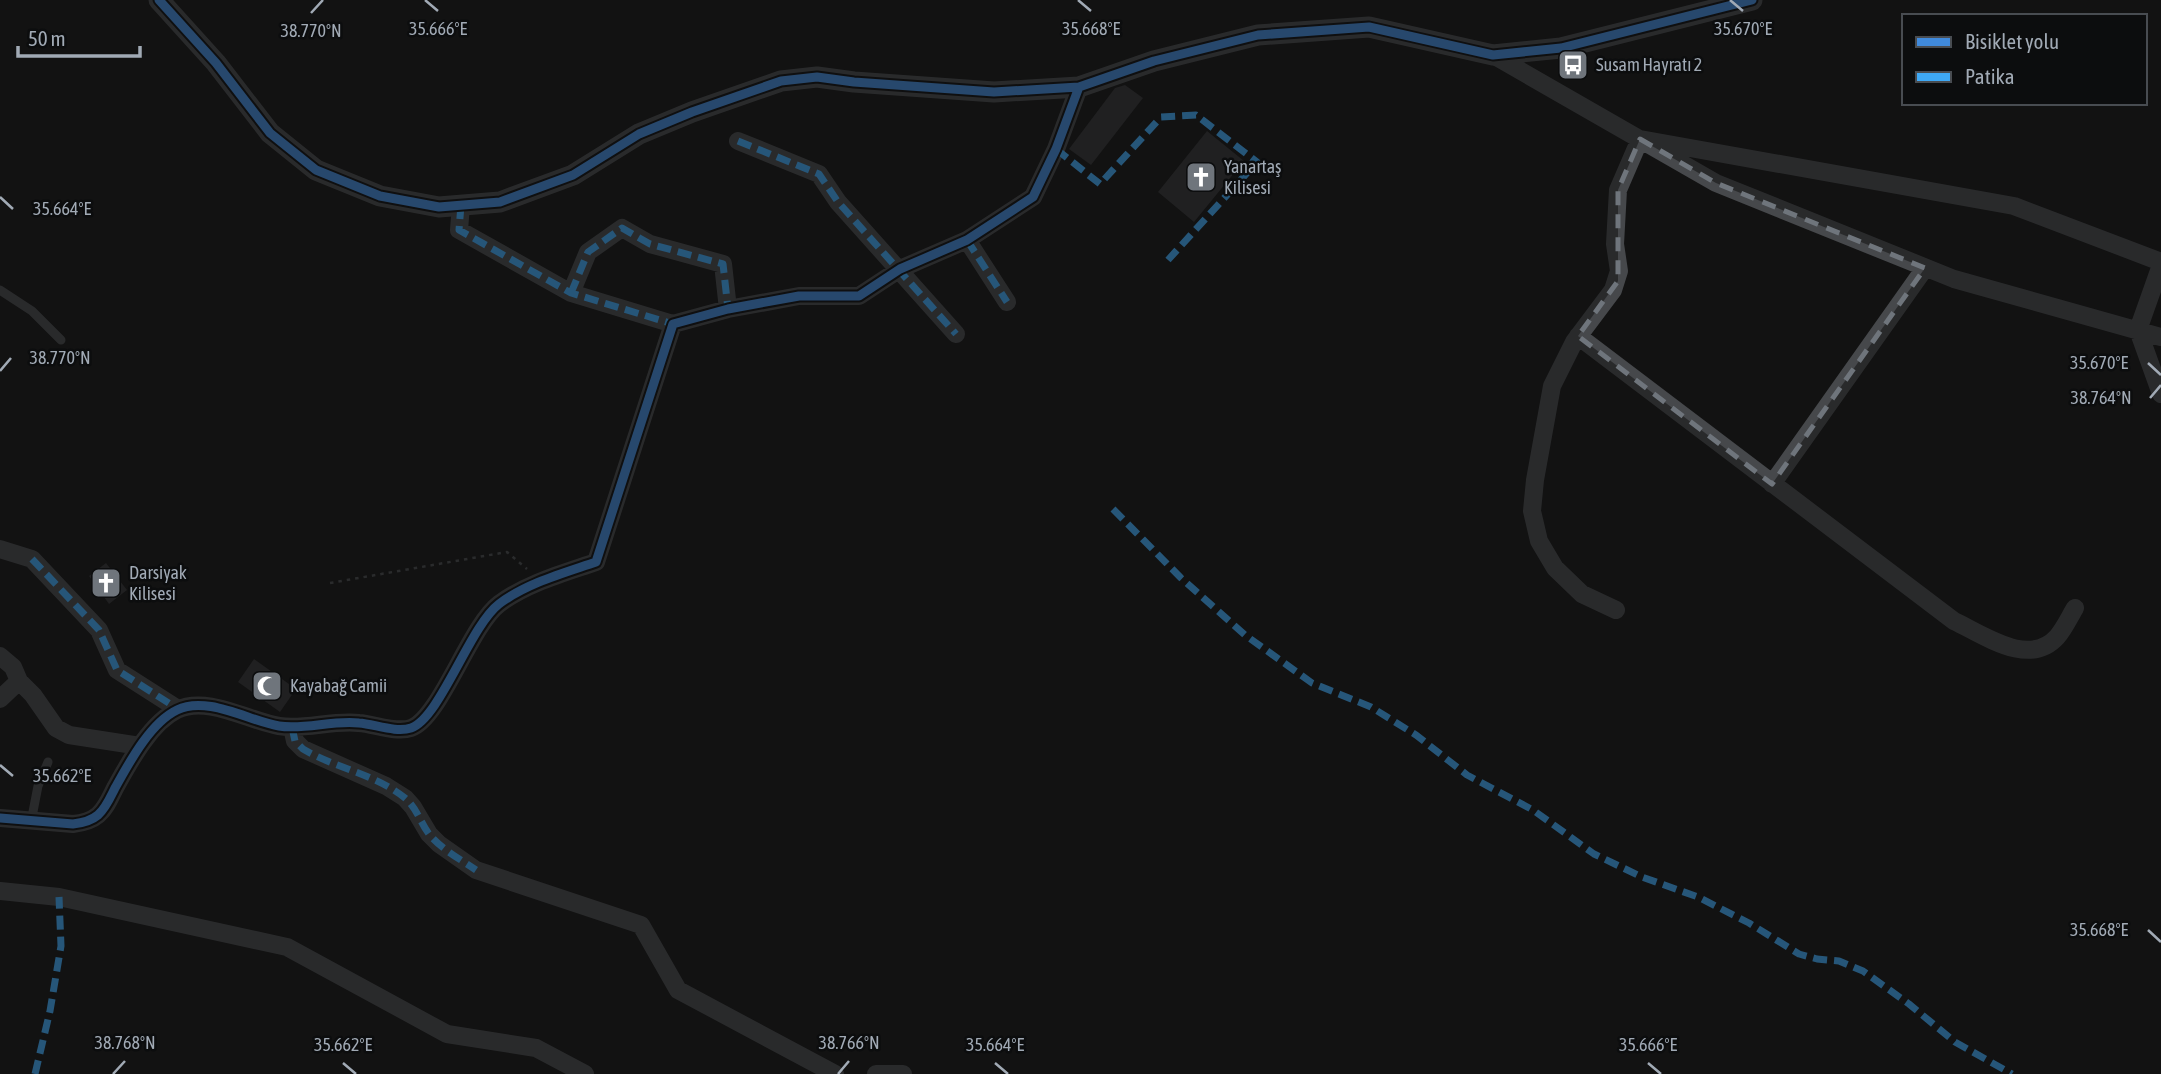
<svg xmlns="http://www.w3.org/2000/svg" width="2161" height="1074" font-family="'Asap Condensed',sans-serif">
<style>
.building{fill:#313133}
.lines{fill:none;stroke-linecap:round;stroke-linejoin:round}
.path{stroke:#474a4d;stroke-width:2.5;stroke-dasharray:3.5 5;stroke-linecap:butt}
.service{stroke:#46484b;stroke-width:9}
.minor{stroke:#46484b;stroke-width:18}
.tertiary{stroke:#46484b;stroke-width:21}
.quiet{stroke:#3fa9f5;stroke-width:7;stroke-dasharray:14 7;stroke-linecap:butt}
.cycleway-casing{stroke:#0c0d0e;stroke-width:13}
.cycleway{stroke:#408adc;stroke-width:9}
.marked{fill:none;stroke:#6f757c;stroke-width:5;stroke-dasharray:14 9;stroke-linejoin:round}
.ticks{fill:none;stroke:#a1aab5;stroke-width:2.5}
.labels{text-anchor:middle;stroke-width:5;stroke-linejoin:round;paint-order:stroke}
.poi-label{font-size:18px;fill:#a1aab5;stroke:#0c0d0e;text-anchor:start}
.ticks-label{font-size:18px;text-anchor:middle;fill:#a1aab5;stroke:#0c0d0e;stroke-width:5;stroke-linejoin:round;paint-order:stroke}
</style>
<rect width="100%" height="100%" fill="#121212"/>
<path class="building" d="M1125,85l18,13 -52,67 -22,-16 46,-61z
M1207,131l37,30 -50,61 -36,-30z
M106,563l21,27 -18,14 -20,-28z
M254,659l42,30 -16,23 -42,-30z"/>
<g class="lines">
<path class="path" d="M330,583l177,-31 20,17"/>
<path class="service" d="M0,290l32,21 29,29
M31,822l7,-36 10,-24"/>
<path class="minor" d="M1493,55l223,128 238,96 207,58
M738,141l81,33 19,28 118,132
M461,205l-2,25 112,63 102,31
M967,240l40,62
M2161,265l-23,65 23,64
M571,293l17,-41 34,-24 28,16 73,20 5,45
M1578,336l376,285c30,14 75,47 103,16 7,-8 12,-19 18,-29
M1772,484l153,-216
M0,549l32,10 67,71 18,40 61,39
M1616,610l-34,-16 -27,-26 -16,-27 -7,-30 3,-31 17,-94 22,-44 39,-52 6,-19 -4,-27 3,-54 22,-51 374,67 147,56
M0,656l13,11 6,14 14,14 23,33 13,7 71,11
M0,699l19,-18
M292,727l3,14 8,8 83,37 19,12 8,9 16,27 10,10 37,26 165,55 37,65 157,84
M0,818l73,6c9,-1 18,-3 25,-9 8,-7 12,-17 17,-27 14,-25 35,-65 62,-78 30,-15 72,11 102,16 26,4 53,-6 80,-3 15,1 37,10 52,5 29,-10 59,-102 88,-124 28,-21 65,-31 97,-42l77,-238 55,-15 71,-13h60l41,-27 67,-29 66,-43 23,-48 23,-62
M0,891l59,6 228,50 160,87 89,14 49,26
M876,1074h27"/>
<path class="tertiary" d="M159,0l57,63 54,70 46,37 64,26 59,11 61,-5 73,-27 66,-41 53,-22 89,-31 36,-4 37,5 140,10 85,-5 75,-26 104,-26 111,-8 124,28 68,-7 191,-48"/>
<path class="quiet" d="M738,141l81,33 19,28 118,132
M1056,149l44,35 61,-67 35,-2 61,47 -89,98
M461,205l-2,25 112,63 102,31
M967,240l40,62
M571,293l17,-41 34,-24 28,16 73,20 5,45
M1113,509l68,69 64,57 67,48 59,24 45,28 51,40 66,35 61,44 48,23 56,20 51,26 50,31 18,5 22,2 24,10 46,33 46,38 57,32
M32,559l67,71 18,40 61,39
M292,727l3,14 8,8c32,19 72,25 102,49 12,10 15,24 24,36 12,15 31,25 47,36
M35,1074l15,-63 11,-65 -2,-49"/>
<g class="cycleway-casing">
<path id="cycleway" d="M159,0l57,63 54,70 46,37 64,26 59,11 61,-5 73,-27 66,-41 53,-22 89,-31 36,-4 37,5 140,10 85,-5 75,-26 104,-26 111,-8 124,28 68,-7 191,-48
M0,818l73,6c9,-1 18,-3 25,-9 8,-7 12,-17 17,-27 14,-25 35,-65 62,-78 30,-15 72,11 102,16 26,4 53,-6 80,-3 15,1 37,10 52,5 29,-10 59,-102 88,-124 28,-21 65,-31 97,-42l77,-238 55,-15 71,-13h60l41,-27 67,-29 66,-43 23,-48 23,-62"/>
</g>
<use href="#cycleway" class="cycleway"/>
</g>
<path d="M0 0H2161V1074H0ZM1640,139l76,44 209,85 -153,216 -194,-148 40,-55v-91z" fill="#121212" fill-opacity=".55" fill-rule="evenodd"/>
<path class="marked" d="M1640,139l76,44 209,85 -153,216 -194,-148 40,-55v-91z"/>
<path class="ticks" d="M425,0l13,11M1078,0l13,11M1730,0l13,11M311,13l12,-13M0,197l13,12M2148,363l13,12M0,371l11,-13M2150,398l11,-13M0,765l13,11M2148,930l13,12M343,1063l13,11M995,1063l13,11M1648,1063l13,11M113,1074l12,-13M838,1074l11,-13"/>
<defs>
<g id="bus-square" transform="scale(1.575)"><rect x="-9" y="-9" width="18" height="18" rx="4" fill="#6f757c" stroke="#0c0d0e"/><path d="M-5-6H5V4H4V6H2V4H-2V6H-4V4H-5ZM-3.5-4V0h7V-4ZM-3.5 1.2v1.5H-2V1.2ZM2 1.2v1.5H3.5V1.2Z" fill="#fff"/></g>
<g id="church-square" transform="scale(1.575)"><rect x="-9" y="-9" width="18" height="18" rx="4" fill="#6f757c" stroke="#0c0d0e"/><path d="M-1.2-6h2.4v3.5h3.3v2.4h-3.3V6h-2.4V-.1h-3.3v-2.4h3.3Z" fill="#fff"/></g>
<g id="mosque-square" transform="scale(1.575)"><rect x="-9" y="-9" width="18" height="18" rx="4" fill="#6f757c" stroke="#0c0d0e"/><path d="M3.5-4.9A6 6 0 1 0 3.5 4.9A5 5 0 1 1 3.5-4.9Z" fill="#fff"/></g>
</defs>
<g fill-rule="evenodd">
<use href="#bus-square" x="1573" y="65"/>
<use href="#church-square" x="1201" y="177"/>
<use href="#church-square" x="106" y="583"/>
<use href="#mosque-square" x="267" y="686"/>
</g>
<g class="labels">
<g class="poi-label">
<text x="1596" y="71">Susam Hayratı 2</text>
<text x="1224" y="173">Yanartaş<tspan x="1224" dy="21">Kilisesi</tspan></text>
<text x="129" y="579">Darsiyak<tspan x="129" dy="21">Kilisesi</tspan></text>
<text x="290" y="692">Kayabağ Camii</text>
</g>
</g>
<g class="ticks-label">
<text x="438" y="35">35.666°E</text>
<text x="1743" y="35">35.670°E</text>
<text x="1091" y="35">35.668°E</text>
<text x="311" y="37">38.770°N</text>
<text x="62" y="215">35.664°E</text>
<text x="60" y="364">38.770°N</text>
<text x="2099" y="369">35.670°E</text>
<text x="2101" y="404">38.764°N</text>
<text x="62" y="782">35.662°E</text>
<text x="2099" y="936">35.668°E</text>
<text x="125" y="1049">38.768°N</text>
<text x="849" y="1049">38.766°N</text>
<text x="343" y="1051">35.662°E</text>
<text x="995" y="1051">35.664°E</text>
<text x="1648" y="1051">35.666°E</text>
</g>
<rect x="1902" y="14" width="245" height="91" fill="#0c0d0e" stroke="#484c51" stroke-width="2"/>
<rect x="1916" y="37" width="35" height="10" fill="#408adc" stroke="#484c51" stroke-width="2"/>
<text x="1965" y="49" font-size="21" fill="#a1aab5">Bisiklet yolu</text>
<rect x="1916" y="72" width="35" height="10" fill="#3fa9f5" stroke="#484c51" stroke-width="2"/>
<text x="1965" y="84" font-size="21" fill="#a1aab5">Patika</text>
<path d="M18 46v10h122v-10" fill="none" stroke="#a1aab5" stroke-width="3.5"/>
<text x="28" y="46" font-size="21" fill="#a1aab5" stroke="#0c0d0e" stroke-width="5" paint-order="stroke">50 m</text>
</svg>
